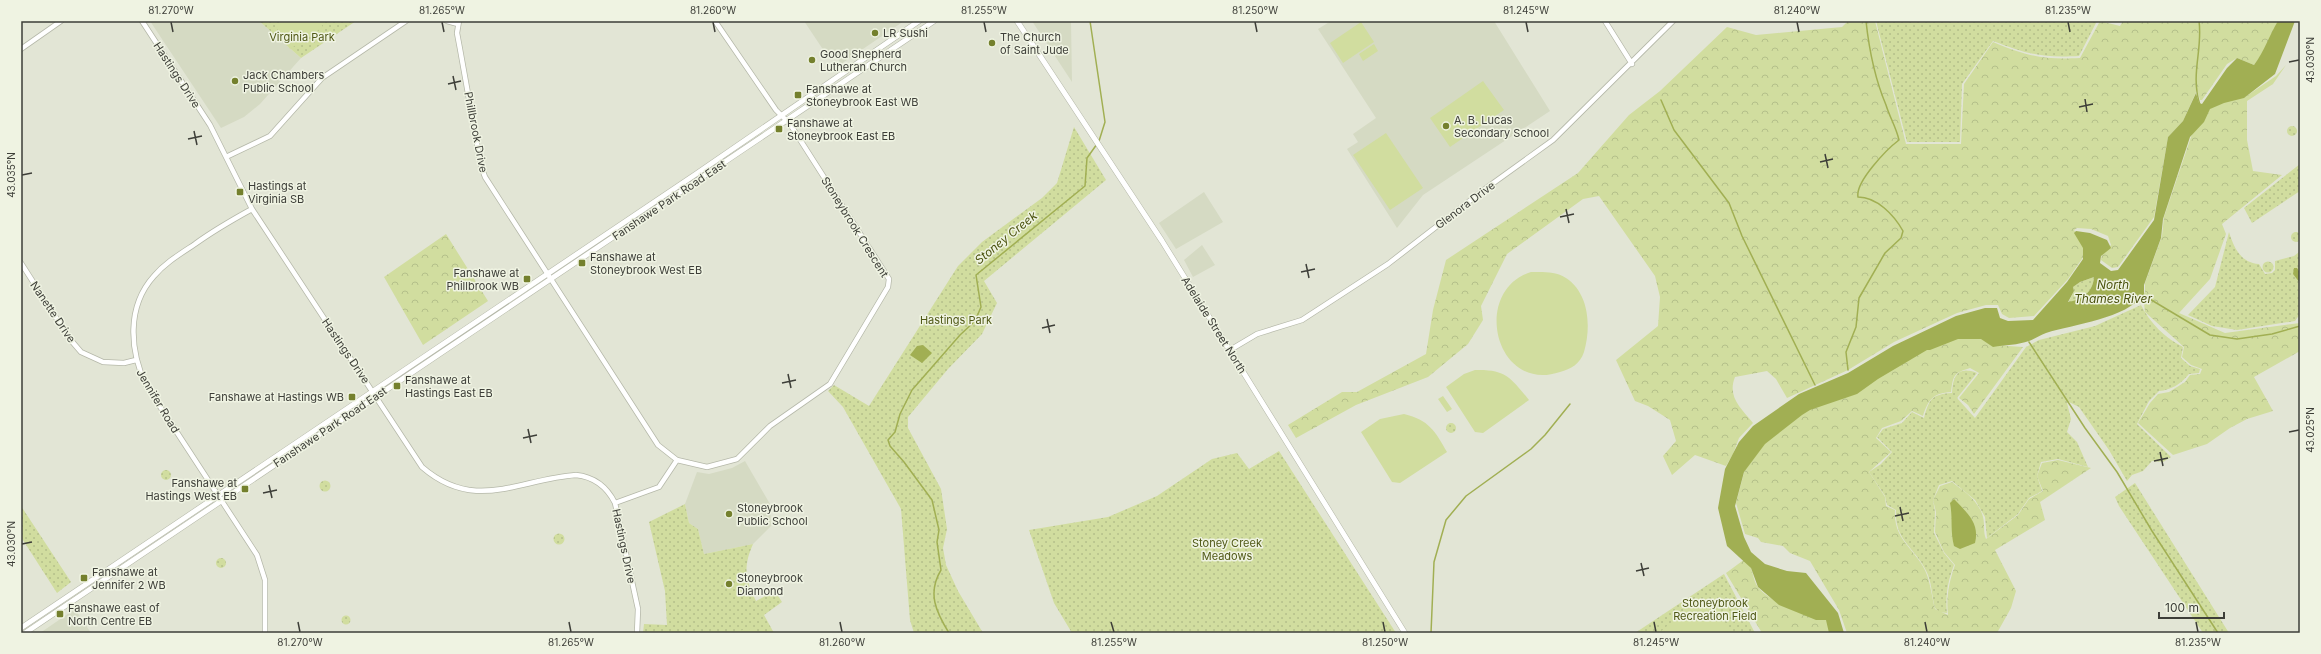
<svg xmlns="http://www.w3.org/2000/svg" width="2321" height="654" font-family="Inter,sans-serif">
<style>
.built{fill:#d5dac3}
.green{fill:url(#green-dots)}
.forest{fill:url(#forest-crowns)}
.pitch{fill:#d1dd9f}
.water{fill:#a1af53;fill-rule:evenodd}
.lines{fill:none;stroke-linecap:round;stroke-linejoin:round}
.stream{stroke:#a1af53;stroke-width:1.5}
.tertiary-casing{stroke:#b5b8a9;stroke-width:6}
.secondary-casing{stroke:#b5b8a9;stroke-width:6}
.tertiary{stroke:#fff;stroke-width:4.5}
.secondary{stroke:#fff;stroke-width:5}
.ticks{fill:none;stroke:#3d3e38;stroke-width:1.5}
.poi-dot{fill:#74802d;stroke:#eff3e2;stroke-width:1.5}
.labels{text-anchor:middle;stroke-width:3;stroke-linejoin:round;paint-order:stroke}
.poi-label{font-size:11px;fill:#3d3e38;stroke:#eff3e2;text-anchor:start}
.park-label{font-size:11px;fill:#505916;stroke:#eff3e2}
.street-label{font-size:11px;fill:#3d3e38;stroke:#eff3e2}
.water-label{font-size:12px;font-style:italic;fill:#4b530e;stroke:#eff3e2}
.neatline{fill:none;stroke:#3d3e38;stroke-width:1.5}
.ticks-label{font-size:10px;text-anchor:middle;fill:#3d3e38}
</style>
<defs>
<pattern id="green-dots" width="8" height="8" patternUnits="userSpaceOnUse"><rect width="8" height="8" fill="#d1dd9f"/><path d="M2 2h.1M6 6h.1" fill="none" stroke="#b4bf8a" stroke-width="1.8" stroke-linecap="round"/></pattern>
<pattern id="forest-crowns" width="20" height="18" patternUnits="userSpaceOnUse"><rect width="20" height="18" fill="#d1dd9f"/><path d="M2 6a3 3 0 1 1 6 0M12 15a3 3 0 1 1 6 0" fill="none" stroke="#b4bf8a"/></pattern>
</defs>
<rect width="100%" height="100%" fill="#e2e5d5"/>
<path class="built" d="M150,21h109l42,37 -41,46 -16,13 -23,11z
M804,21h100l-63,43 -6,-11 -11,-2z
M1032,21h39l1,61z
M1331,21h163l56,90 -127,84 -26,33 -50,-79 11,-7 -5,-8 23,-16 -58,-89z
M1204,192l19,30 -47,27 -17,-26z
M1202,245l13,20 -22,12 -9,-17z
M745,461l25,43 1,22 -18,18 -49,10 -6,-25 -9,-6 -4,-19 12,-32 12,2 23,-6z
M75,609l16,24h-51z"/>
<path class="green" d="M259,21h97l-55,37z
M1876,21h221l-18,35c-38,2 -52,-2 -86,-15l-31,43 -2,58h-53z
M2287 131a5 5 0 1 1 10 0a5 5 0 1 1-10 0Z
M1074,127l32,53 -122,101 13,22 -15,31 -34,35 -40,48v11l33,61 6,40 -4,19 3,17 12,26 25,42h-69l-4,-13 -9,-111 -58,-102 -15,-16 6,-6 35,21 89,-140 24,-24 60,-44 15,-15z
M2300,164v27l-48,32 -8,-15z
M2229,232c5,16 12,31 30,32l6,10 7,-1 3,-3v-9l19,-5 5,-4 1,62 -5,7 -58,9 -25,-4 -24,-11 27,-28z
M2291 237a5 5 0 1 1 10 0a5 5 0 1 1-10 0Z
M2262.5 267a5.5 5.5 0 1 1 11 0a5.5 5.5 0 1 1-11 0Z
M2094,277c-1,15 -12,23 -26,26l6,-12 -1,-4 7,-5z
M2141,305c9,18 24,33 42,42l-2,11 9,8 10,3 -1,4 -10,1c-8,10 -18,16 -30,17l-10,10 -12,23 34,33 -8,5 -11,-1 -9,10 -11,4 -5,6 -18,-31 -30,-43 -10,-5 -2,1 4,16 -4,13 10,10 11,25 -30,-8 -17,3 -4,14 5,15 -13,7 -11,16 -31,24 -2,-21 -10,-17 -23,-19 -13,4 -6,15 2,12 -1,21 10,20 10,12c-6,16 -9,31 -7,48l-8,-1 -4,-4c-3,-10 -3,-23 -7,-33 -10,-26 -34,-33 -32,-65l-9,-5 -2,-9 -16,-24 12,-8 11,-12 -15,-15 6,-8 19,-6 10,-11 12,6c5,-19 8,-24 28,-25 1,-18 6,-27 25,-20l-20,25 18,20 51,-71 13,-7 56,-14z
M1446 428a5 5 0 1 1 10 0a5 5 0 1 1-10 0Z
M1279,451l117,182h-324l-18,-30 -25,-73 79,-13 49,-21 55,-37 25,-6 12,16z
M161 475a5 5 0 1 1 10 0a5 5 0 1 1-10 0Z
M319.5 486a5.5 5.5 0 1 1 11 0a5.5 5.5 0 1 1-11 0Z
M2135,483l94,150h-26l-84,-127 -4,-9z
M685,504l4,19 9,6 6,25 49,-10c-10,23 -8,35 3,57l19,-10 7,11 -18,13 10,18h-131l1,-9 23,1 -2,-34 -16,-69z
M21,506l50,76 -14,11 -36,-56z
M553.5 539a5.5 5.5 0 1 1 11 0a5.5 5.5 0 1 1-11 0Z
M216 563a5 5 0 1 1 10 0a5 5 0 1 1-10 0Z
M1724,574l31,59h-120z
M341.5 620a4.5 4.5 0 1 1 9 0a4.5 4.5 0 1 1-9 0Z"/>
<path class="forest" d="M1848,21h27l31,123h55l3,-60 29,-42c34,14 50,18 87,16l20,-37 20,5 3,-5h155l-11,26 -13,18 -17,-7 -10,6 -25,36h-2l-3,-10 -14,31 -15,16 -14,80 -36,50 -6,1 -11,-8 1,-7 9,-8 -3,-9 -17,-7 -14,-1 -3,2 10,16v10l-16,23 -34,37 -25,2 -7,-4 -4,-9h-12l-29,8 -63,29 -46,28 -61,28 -11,-19 -9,-8 -32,6c-8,20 6,31 18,46l-14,15 -6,16 -7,12 -31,-11 -23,20 -9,-19 13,-15 -6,-21 -22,-14 -13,-5 -19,-41 42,-34 2,-29 -5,-21 -56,-80 -16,3 -76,55 -26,52 2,14 -15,24 -40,33 -72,28 -60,33 -8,-13 54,-33h15l69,-38 7,-44 13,-50 132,-87 51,-58 31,-24 67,-64 29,8 86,-8z
M2286,65l-13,19 -26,17v39l6,31 29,4 -60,49 4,10 -16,45 -31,34 46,20 75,-10v28l-46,26 19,34 -26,8 -17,9 -23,16 -34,11 -35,-32 12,-20 8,-9 11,-2 16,-10 5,-7 10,-1 2,-5 -11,-4 -9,-8 2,-10 -39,-35 -2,-17 2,-3v-9l17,-47 2,-19 28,-83 19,-27 14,-7 20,-3 31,-21z
M446,234l42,67 -65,44 -39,-68z
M1959,337h23l12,8 29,2 -49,67 -6,-9 -9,-7 20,-25 -9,-5c-16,5 -17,7 -19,24 -18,1 -23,8 -28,24l-11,-5 -11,10 -19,7 -6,10 15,14 -22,20 16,25 1,9 9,4c-2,32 23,40 32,65 4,11 5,23 8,34l13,6c-2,-18 1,-33 7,-50l-11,-13 -9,-20 1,-20 -3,-12 7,-14 12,-4c12,9 27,19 31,35 2,8 0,15 3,22l32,-24 11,-16 14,-8 -6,-15 5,-13 16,-3 33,8 -51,34 5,18 -50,30 21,41 -5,17 -14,25h-150l-8,-23 -29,-49 -20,-8 -7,-7 -22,-4 -3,-4 -13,-4 -9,-31 9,-34 21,-28 37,-29 76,-35 41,-27z
M1745,559c8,8 7,16 11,25 8,16 46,29 62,36l8,-3 4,16h-68l-36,-60z
M751,629l5,4h-36z"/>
<path class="pitch" d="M285,21h34l4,6 -33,22 -14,-22z
M1361,22l13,20 -31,21 -13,-20z
M1374,44l4,7 -15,10 -4,-7z
M1483,81l21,29 -54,37 -20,-29z
M1386,133l37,55 -33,22 -37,-55z
M1531,272c11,0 25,-1 35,6 24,16 25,50 18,74 -4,12 -13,17 -24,20 -65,22 -89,-81 -29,-100z
M1475,370c31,-1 36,8 54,30l-46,33 -8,-1 -29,-45 18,-13z
M1443,396l9,13 -5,3 -9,-13z
M1404,414c25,6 31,17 43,38l-47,31 -8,-1 -31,-50 19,-13z
M1705,600l8,1 17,32h-71l24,-21z"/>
<path class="water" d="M2278,21h17l-20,53 -31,24 -20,5 -14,6 -6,13 -14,15 -27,82 -2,19 -17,47v9c-18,25 -70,30 -98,39 -6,2 -11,6 -17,8 -11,4 -24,4 -36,6l-12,-8h-23l-28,11h-3l-49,29 -21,15 -47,16 -8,5 -37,29 -21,28 -9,34 9,31 7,15 14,12 22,7 19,2 32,40 6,20h-15l-3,-13h-10l-37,-15 -21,-18 -7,-19 -24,-22 -9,-38 7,-39 14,-27 14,-16 46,-32 49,-21 45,-27 63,-30 29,-8h12l3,10 8,3 25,-1 34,-38 16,-23v-11l-9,-15 2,-2 14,2 17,7 4,8 -10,8 -1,7 11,8 7,-1 36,-50 14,-83 15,-16 13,-28 3,10 3,1 25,-36 10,-10 17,7c11,-15 15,-29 24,-44zM2094,277c-1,15 -12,23 -26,25l6,-11 -1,-4 7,-5z
M2294,268h3l3,5v10l-7,-9z
M923,345l9,8 -10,10 -12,-8 7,-9z
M1954,499c13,14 26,24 21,44l-15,6 -6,-3c-4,-16 -1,-28 -4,-43z"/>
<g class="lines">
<path class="stream" d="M1090,21l15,101 -6,19
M2199,21c4,29 -9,53 1,84
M1661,100l13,30 55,73 13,33 73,149
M2143,295l67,40 27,4 35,-5 28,-8
M2029,342l56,86 32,44 35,59 66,102
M1848,370l-2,-18 10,-25 3,-29 26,-45 16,-15 2,-7c-9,-16 -26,-34 -45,-34 -3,-15 29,-48 41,-57 -3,-13 -9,-22 -13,-35 -11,-26 -17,-56 -20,-84
M949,633c-13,-21 -22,-40 -8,-63l-4,-28 2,-12 -7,-30 -28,-38 -14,-16 -2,-6 7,-8 5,-18 12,-24 48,-55 15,-14 6,-14 -5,-32 109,-89 2,-28 10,-14
M1431,633l3,-71 12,-42 20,-24 65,-47 14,-14 25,-31"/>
<g class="tertiary-casing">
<path id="tertiary" d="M142,21l68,104 42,84 170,258c53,46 97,12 154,8 19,2 31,12 39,28l23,106 -1,24
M447,21l11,3
M459,21l-2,12 3,16 21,117 4,11 173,268 19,15 30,7 30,-8 33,-33 60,-42 58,-97 1,-8 -99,-155 -14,-14 -61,-89
M1605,21l27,43
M21,49l40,-28
M226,157l44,-21 52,-58 84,-57
M252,209c-20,11 -39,22 -57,35 -15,10 -30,19 -41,32 -28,31 -24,75 -8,109l111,170 8,25v53
M21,263l48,75 12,14 22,10 21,1 12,-3
M1230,350l27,-16 45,-14 86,-56 97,-75 68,-49 120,-119
M615,503l44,-16 18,-27"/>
</g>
<g class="secondary-casing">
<path id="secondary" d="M1017,21l145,220 243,392
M21,628l675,-454 223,-153
M25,633l909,-612"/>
</g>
<use href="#tertiary" class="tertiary"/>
<use href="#secondary" class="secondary"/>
</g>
<path class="ticks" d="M171,22l2,10M442,22l2,10M713,22l2,10M984,22l2,10M1255,22l2,10M1526,22l2,10M1797,22l2,10M2068,22l2,10M2289,62l10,-2M453,76l3,14M448,84l13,-3M2085,99l2,13M2079,107l14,-3M194,131l3,14M188,139l14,-3M1825,154l3,14M1820,162l13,-3M22,175l10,-2M1566,209l3,14M1560,217l14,-3M1306,264l3,14M1301,272l14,-3M1047,319l3,14M1042,328l13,-3M788,374l3,14M782,383l14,-3M528,429l3,14M2289,432l10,-2M523,438l14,-3M2160,452l3,14M2154,461l14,-3M269,485l3,13M263,493l14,-3M1900,507l3,14M1895,516l14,-3M22,544l10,-2M1641,563l3,13M1636,571l13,-3M298,622l2,10M569,622l2,10M840,622l2,10M1111,622l3,10M1383,622l2,10M1654,622l2,10M1925,622l2,10M2196,622l2,10"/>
<g class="poi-dot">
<circle cx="875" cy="33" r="4"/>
<circle cx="992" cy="43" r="4"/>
<circle cx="812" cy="60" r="4"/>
<circle cx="235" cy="81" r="4"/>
<rect x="794" y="91" width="8" height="8" rx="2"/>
<circle cx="1446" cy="126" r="4"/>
<rect x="775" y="125" width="8" height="8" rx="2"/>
<rect x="236" y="188" width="8" height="8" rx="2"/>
<rect x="578" y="259" width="8" height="8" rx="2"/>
<rect x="523" y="275" width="8" height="8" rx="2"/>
<rect x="393" y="382" width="8" height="8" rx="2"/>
<rect x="348" y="393" width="8" height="8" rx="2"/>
<rect x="241" y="485" width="8" height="8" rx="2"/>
<circle cx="729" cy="514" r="4"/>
<rect x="80" y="574" width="8" height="8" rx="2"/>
<circle cx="729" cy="584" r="4"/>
<rect x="56" y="610" width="8" height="8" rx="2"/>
</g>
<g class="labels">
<g class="poi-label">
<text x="883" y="37">LR Sushi</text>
<text x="1000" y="41">The Church<tspan x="1000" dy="13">of Saint Jude</tspan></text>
<text x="820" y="58">Good Shepherd<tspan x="820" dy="13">Lutheran Church</tspan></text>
<text x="243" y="79">Jack Chambers<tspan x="243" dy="13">Public School</tspan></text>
<text x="806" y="93">Fanshawe at<tspan x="806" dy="13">Stoneybrook East WB</tspan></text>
<text x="1454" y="124">A. B. Lucas<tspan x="1454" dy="13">Secondary School</tspan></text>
<text x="787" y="127">Fanshawe at<tspan x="787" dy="13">Stoneybrook East EB</tspan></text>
<text x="248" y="190">Hastings at<tspan x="248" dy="13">Virginia SB</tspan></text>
<text x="590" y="261">Fanshawe at<tspan x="590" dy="13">Stoneybrook West EB</tspan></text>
<text x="519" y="277" text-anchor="end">Fanshawe at<tspan x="519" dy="13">Phillbrook WB</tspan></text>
<text x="405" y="384">Fanshawe at<tspan x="405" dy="13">Hastings East EB</tspan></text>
<text x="344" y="401" text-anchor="end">Fanshawe at Hastings WB</text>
<text x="237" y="487" text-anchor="end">Fanshawe at<tspan x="237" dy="13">Hastings West EB</tspan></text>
<text x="737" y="512">Stoneybrook<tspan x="737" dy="13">Public School</tspan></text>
<text x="92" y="576">Fanshawe at<tspan x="92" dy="13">Jennifer 2 WB</tspan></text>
<text x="737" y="582">Stoneybrook<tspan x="737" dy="13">Diamond</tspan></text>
<text x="68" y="612">Fanshawe east of<tspan x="68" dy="13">North Centre EB</tspan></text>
</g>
<g class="park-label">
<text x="302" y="41">Virginia Park</text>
<text x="956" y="324">Hastings Park</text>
<text x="1227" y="547">Stoney Creek<tspan x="1227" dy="13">Meadows</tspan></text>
<text x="1715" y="607">Stoneybrook<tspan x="1715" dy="13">Recreation Field</tspan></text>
</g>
<g class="street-label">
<text transform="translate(177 75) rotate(57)" y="4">Hastings Drive</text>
<text transform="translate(476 132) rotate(79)" y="4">Phillbrook Drive</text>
<text transform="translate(669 200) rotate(-34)" y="4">Fanshawe Park Road East</text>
<text transform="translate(1465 205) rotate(-37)" y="4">Glenora Drive</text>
<text transform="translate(855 227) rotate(58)" y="4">Stoneybrook Crescent</text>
<text transform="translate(53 312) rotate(56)" y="4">Nanette Drive</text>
<text transform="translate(1214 325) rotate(58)" y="4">Adelaide Street North</text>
<text transform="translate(346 351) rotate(56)" y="4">Hastings Drive</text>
<text transform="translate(158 401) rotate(59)" y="4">Jennifer Road</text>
<text transform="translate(330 427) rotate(-34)" y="4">Fanshawe Park Road East</text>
<text transform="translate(624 546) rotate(78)" y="4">Hastings Drive</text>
</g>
<g class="water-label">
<text transform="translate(1006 238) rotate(-39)" y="4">Stoney Creek</text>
<text x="2113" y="289">North<tspan x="2113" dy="14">Thames River</tspan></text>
</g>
</g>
<rect width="2321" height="654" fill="none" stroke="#eff3e2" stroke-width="44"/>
<path d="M2159 612v6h65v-6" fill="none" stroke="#3d3e38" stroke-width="2"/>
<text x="2165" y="612" font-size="12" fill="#3d3e38" stroke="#eff3e2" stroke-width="3" paint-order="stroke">100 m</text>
<rect x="22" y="22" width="2277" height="610" class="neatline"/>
<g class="ticks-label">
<text x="171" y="14">81.270°W</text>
<text x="442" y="14">81.265°W</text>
<text x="713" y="14">81.260°W</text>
<text x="984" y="14">81.255°W</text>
<text x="1255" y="14">81.250°W</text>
<text x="1526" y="14">81.245°W</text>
<text x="1797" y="14">81.240°W</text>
<text x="2068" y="14">81.235°W</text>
<text transform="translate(2310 60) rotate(-90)" y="4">43.030°N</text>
<text transform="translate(11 175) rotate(-90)" y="4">43.035°N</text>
<text transform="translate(2310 430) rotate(-90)" y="4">43.025°N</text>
<text transform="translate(11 544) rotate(-90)" y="4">43.030°N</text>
<text x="300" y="646">81.270°W</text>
<text x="571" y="646">81.265°W</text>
<text x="842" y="646">81.260°W</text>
<text x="1114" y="646">81.255°W</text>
<text x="1385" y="646">81.250°W</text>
<text x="1656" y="646">81.245°W</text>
<text x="1927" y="646">81.240°W</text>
<text x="2198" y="646">81.235°W</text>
</g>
</svg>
